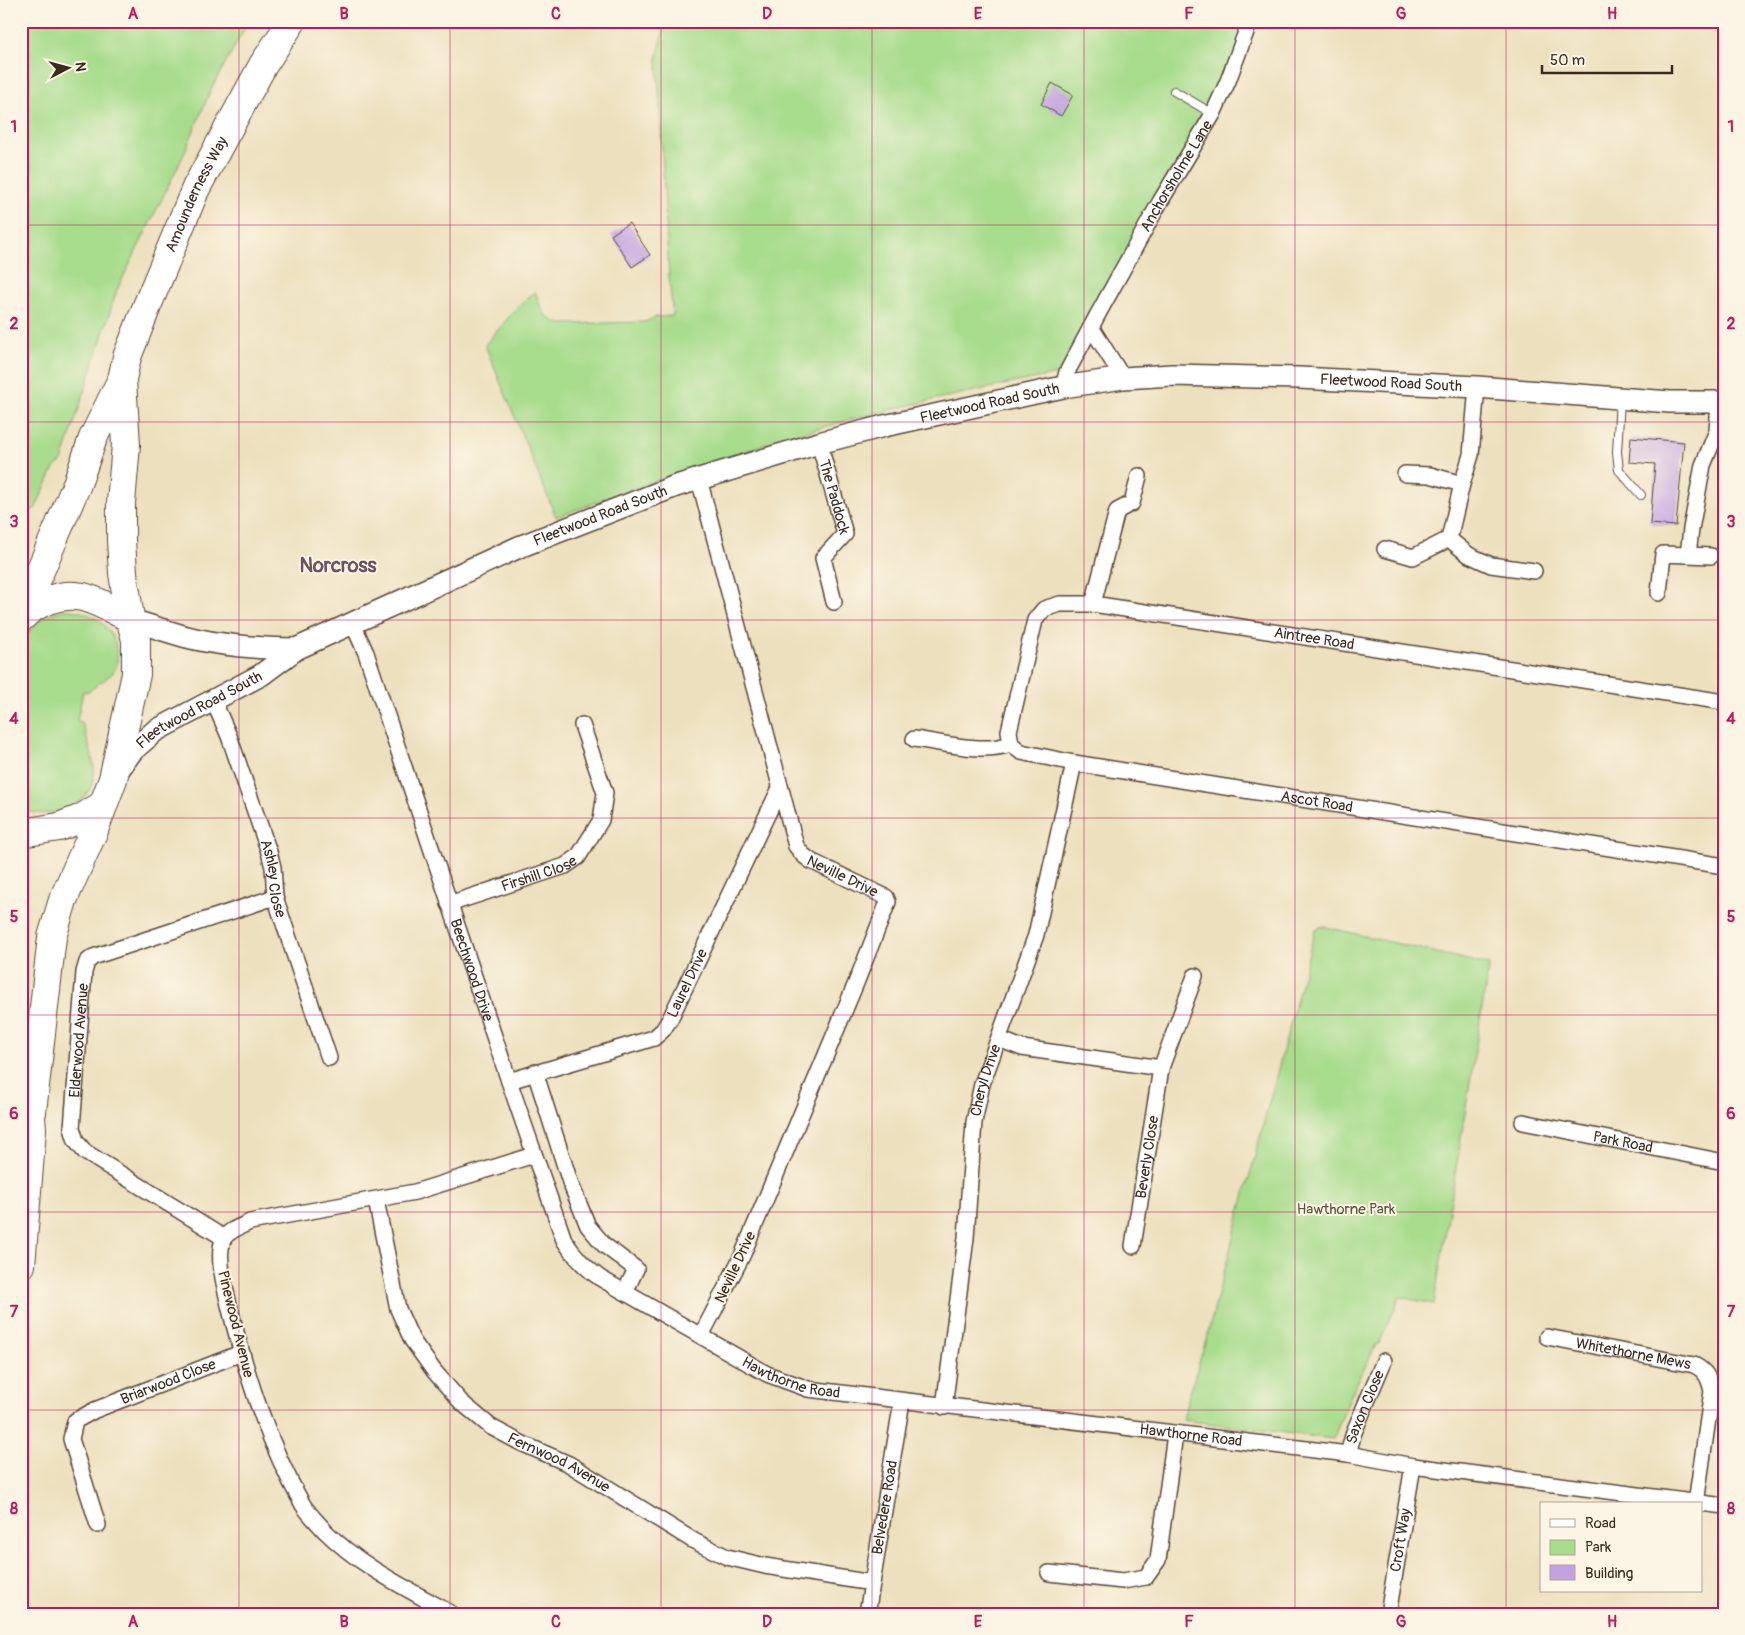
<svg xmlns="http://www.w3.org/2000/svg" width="1745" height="1635" font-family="Pangolin,sans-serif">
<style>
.green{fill:#a7dc8c;stroke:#718355}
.building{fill:#c2a2e0}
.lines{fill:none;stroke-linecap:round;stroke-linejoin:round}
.lane-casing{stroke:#564536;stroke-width:10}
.street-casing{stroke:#564536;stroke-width:18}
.secondary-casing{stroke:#564536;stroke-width:24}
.highway-casing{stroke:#564536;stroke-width:30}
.lane{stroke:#fff;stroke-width:8}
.street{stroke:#fff;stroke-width:15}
.secondary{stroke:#fff;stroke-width:21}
.highway{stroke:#fff;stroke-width:28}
.grid{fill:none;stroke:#c2185b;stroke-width:1;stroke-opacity:0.55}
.labels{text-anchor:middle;stroke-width:4;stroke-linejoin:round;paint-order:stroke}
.street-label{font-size:15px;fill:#3b2a1e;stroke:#fcf5e5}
.park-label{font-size:15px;fill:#56563a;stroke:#fcf5e5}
.district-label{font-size:20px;font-weight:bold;fill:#6a5462;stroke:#fcf5e5}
.neatline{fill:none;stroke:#c2185b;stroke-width:2}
.grid-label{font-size:16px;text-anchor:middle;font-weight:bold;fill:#c2185b}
</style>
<rect width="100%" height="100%" fill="#fcf5e5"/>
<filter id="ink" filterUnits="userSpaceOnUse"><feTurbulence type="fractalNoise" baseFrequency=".02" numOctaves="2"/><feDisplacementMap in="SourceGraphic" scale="10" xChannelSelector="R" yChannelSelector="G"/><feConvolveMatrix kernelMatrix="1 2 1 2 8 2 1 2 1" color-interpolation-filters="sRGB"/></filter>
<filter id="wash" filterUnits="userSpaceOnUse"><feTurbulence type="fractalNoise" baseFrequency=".0096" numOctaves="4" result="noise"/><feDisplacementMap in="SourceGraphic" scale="20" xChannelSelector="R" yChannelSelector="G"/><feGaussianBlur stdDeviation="1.12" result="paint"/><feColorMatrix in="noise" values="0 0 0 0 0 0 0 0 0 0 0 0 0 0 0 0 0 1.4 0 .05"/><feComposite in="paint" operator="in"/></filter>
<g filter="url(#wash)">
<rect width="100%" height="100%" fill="#ede0be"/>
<path class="green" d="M21,21h228l-37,66 -29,69 -66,134 -55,171 -8,7 -19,41 -14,4z
M667,21h583l-22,60 -161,291c-74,15 -149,30 -222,49 -99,27 -194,61 -289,96l-71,-172 30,-35 20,-19c5,16 9,28 26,33l84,-2 11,-5 17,-1 -4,-39 -12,-218 8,-36z
M64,610c24,-1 49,14 52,39 1,5 2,11 1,16 -3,12 -21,18 -28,27l-6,-1 -6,30 5,1c3,12 14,42 12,52 -3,34 -46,47 -73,35v-160c8,-22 20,-34 43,-39z
M1320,927h6l163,38 -55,339 -34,-7 -21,47 -3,1 -25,50 -18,44 -150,-19 4,-18 19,-62 107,-402 2,-7z"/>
<g id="blocks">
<path class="building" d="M1052,83l21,12 -12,21 -20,-12z
M629,223l21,32 -18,12 -21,-32z
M1631,437l53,5 -8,84 -26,-2 5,-60 -26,-2z"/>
</g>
</g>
<g filter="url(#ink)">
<use href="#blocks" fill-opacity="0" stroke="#564536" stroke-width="1"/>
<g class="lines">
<g class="lane-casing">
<path id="lane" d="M1174,91l39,23
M1620,400l-3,52 2,18 22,25"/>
</g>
<g class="street-casing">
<g id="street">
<path d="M1091,327l32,51"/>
<path id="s1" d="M1063,387l4,-15 31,-58 62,-112 53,-88 15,-33 22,-60"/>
<path id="s2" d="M819,443l26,91 -22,24 11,44"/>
<path d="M1405,474l25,1 32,9"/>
<path id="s3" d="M699,479l97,367 7,9 8,6 75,36 2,5 -32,81 -114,273 -41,80"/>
<path d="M1449,539l20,16 22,10 43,6"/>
<path d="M1385,549l28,8 36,-18 13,-55 9,-29 6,-68"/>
<path d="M1688,555l3,-26 12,-64 14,-34 2,-29"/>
<path d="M1659,593l4,-39 48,2"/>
<path d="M1093,604l24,-93 15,-8 7,-27"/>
<path id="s4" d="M353,624l13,29 143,428 55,159c10,16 20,27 36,38l167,96 41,15 540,65 65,12 311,40"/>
<path id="s5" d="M213,700l16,36 40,116 4,15 2,30 54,161"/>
<path id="s6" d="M914,739c31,4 67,15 97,5l10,8 53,11 650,103"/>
<path id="s7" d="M1011,744l-2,-13 26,-111 9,-11 16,-5h33l631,98"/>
<path id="s8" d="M449,904l116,-38 13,-9 23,-37 4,-27 -23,-68"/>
<path d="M999,1039l23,9 139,20"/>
<path d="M535,1072l35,110 18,44 16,19 32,24 -11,23"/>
<path id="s9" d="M509,1081l145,-43 9,-8 7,-11 110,-231"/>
<path id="s10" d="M1523,1122l201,40"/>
<path id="s11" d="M376,1200l22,109 14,31 22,31 27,31 30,25 30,16 48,21 125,77 33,16 38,9 107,17"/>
<path id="s12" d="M224,1238l-139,-86 -9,-11 -4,-13 12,-156 3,-10 6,-5 182,-60"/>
<path id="s13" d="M1133,1246l28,-178 34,-92"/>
<path id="s14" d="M1547,1337l147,28c12,6 15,13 18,26l-16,112"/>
<path id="s15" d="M944,1407l22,-169 8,-116 8,-38 54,-149 38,-172"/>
<path id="s16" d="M1348,1454l6,-22 30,-71"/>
<path id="s17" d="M98,1525l-27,-86 4,-18 20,-11 146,-57"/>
<path d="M1049,1573l74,8 23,-4 12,-17 17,-126"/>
<path d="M452,1614c-44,-25 -91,-47 -127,-83 -7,-8 -16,-17 -22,-26 -35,-61 -56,-129 -73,-196 -4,-18 -15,-54 -6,-71 5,-8 18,-12 26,-16l165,-30 119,-37"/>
<path id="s18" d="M867,1614l35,-213"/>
<path id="s19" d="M1388,1614l25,-148"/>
</g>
</g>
<g class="secondary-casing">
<g id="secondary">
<path d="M131,620c17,5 35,11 52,16 37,10 75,12 113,13"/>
<path id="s20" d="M117,772l15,-21 23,-20 106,-56 35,-26 223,-102 157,-61 143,-43 65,-17 179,-39 60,-9 49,-3 127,3 178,9 193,15h54"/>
</g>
</g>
<g class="highway-casing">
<g id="highway">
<path d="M122,380l4,65 -5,58v37l2,33 7,45"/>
<path id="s21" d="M21,608l19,-37 37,-87 16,-46 29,-59 5,-22 20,-51 49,-118 67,-123 29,-44"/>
<path d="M21,618c15,-16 40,-26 62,-21 16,4 32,14 47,21l6,22v34l-23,105 -19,51 -31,70 -11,37 -20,175"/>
<path d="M21,833l38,-6 23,-9 21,-13"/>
<path d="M21,1265l11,-136 -3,-36"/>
</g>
</g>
<use href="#lane" class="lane"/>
<use href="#street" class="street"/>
<use href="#secondary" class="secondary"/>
<use href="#highway" class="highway"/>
</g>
</g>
<path class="grid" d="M239,21v1593M450,21v1593M661,21v1593M872,21v1593M1084,21v1593M1295,21v1593M1506,21v1593M21,225h1703M21,422h1703M21,620h1703M21,818h1703M21,1015h1703M21,1212h1703M21,1410h1703"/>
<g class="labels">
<g class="street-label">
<text dy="5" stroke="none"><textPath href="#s1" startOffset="240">Anchorsholme Lane</textPath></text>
<text dy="5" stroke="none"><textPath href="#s21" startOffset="450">Amounderness Way</textPath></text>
<text dy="5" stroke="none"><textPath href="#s20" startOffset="1362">Fleetwood Road South</textPath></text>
<text dy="5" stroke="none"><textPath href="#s20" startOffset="958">Fleetwood Road South</textPath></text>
<text dy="5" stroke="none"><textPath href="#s2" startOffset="56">The Paddock</textPath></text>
<text dy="5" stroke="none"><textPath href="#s20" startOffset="552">Fleetwood Road South</textPath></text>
<text dy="5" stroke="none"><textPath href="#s7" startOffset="415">Aintree Road</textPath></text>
<text dy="5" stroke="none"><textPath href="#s20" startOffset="105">Fleetwood Road South</textPath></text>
<text dy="5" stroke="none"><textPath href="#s6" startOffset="411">Ascot Road</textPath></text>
<text dy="5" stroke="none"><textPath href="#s8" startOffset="95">Firshill Close</textPath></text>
<text dy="5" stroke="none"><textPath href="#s3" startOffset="436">Neville Drive</textPath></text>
<text dy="5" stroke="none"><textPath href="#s5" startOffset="189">Ashley Close</textPath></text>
<text dy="5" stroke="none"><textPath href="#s4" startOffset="366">Beechwood Drive</textPath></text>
<text dy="5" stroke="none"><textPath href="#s9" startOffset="216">Laurel Drive</textPath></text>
<text dy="5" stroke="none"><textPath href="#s12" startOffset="279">Elderwood Avenue</textPath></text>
<text dy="5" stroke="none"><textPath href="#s15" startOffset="330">Cheryl Drive</textPath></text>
<text dy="5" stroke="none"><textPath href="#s10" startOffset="102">Park Road</textPath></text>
<text dy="5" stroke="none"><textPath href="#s13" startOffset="90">Beverly Close</textPath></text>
<text transform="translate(735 1267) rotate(-65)" y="5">Neville Drive</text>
<text transform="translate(236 1324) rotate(76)" y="5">Pinewood Avenue</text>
<text dy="5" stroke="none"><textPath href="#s14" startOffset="88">Whitethorne Mews</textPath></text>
<text dy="5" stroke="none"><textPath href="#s4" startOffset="921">Hawthorne Road</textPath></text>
<text dy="5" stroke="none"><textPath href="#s17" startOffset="210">Briarwood Close</textPath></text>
<text dy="5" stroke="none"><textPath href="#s16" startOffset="50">Saxon Close</textPath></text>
<text dy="5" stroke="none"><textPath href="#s4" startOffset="1326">Hawthorne Road</textPath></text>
<text dy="5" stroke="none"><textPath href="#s11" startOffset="340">Fernwood Avenue</textPath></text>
<text dy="5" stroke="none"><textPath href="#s18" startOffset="108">Belvedere Road</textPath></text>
<text dy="5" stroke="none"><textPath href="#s19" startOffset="75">Croft Way</textPath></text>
</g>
<g class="park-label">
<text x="1346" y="1214">Hawthorne Park</text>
</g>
<g class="district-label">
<text x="338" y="572">Norcross</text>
</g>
</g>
<rect width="1745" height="1635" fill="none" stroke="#fcf5e5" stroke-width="55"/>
<rect x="1540" y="1502" width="162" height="90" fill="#fcf5e5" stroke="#afa495"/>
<rect x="1550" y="1519" width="25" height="8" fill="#ffffff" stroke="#afa495"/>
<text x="1585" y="1528" font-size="15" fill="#3b2a1e">Road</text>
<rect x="1550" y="1540" width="25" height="15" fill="#a7dc8c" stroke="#afa495"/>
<text x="1585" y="1552" font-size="15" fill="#3b2a1e">Park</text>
<rect x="1550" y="1565" width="25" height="15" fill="#c2a2e0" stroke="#afa495"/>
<text x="1585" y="1578" font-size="15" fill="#3b2a1e">Building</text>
<g transform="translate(68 68) rotate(84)" stroke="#fcf5e5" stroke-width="4" paint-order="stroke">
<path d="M0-4L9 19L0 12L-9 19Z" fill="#3b2a1e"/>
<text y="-8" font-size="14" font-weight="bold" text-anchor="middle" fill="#3b2a1e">N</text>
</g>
<path d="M1542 65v8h130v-8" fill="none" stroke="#3b2a1e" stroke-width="2.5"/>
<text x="1550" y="65" font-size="15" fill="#3b2a1e" stroke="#fcf5e5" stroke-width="4" paint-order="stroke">50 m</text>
<rect x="28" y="28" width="1690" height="1580" class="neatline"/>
<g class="grid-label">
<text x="133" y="19">A</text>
<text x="344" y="19">B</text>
<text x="556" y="19">C</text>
<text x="767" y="19">D</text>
<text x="978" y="19">E</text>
<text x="1189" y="19">F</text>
<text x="1401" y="19">G</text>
<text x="1612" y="19">H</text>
<text x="14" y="132">1</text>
<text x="1731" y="132">1</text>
<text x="14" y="329">2</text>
<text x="1731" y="329">2</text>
<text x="14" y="527">3</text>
<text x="1731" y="527">3</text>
<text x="14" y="724">4</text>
<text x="1731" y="724">4</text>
<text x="14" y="922">5</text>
<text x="1731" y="922">5</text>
<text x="14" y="1119">6</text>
<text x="1731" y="1119">6</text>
<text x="14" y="1317">7</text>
<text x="1731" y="1317">7</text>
<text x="14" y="1514">8</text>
<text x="1731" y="1514">8</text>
<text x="133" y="1627">A</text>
<text x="344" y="1627">B</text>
<text x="556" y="1627">C</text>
<text x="767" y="1627">D</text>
<text x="978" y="1627">E</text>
<text x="1189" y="1627">F</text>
<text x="1401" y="1627">G</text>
<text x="1612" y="1627">H</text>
</g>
</svg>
